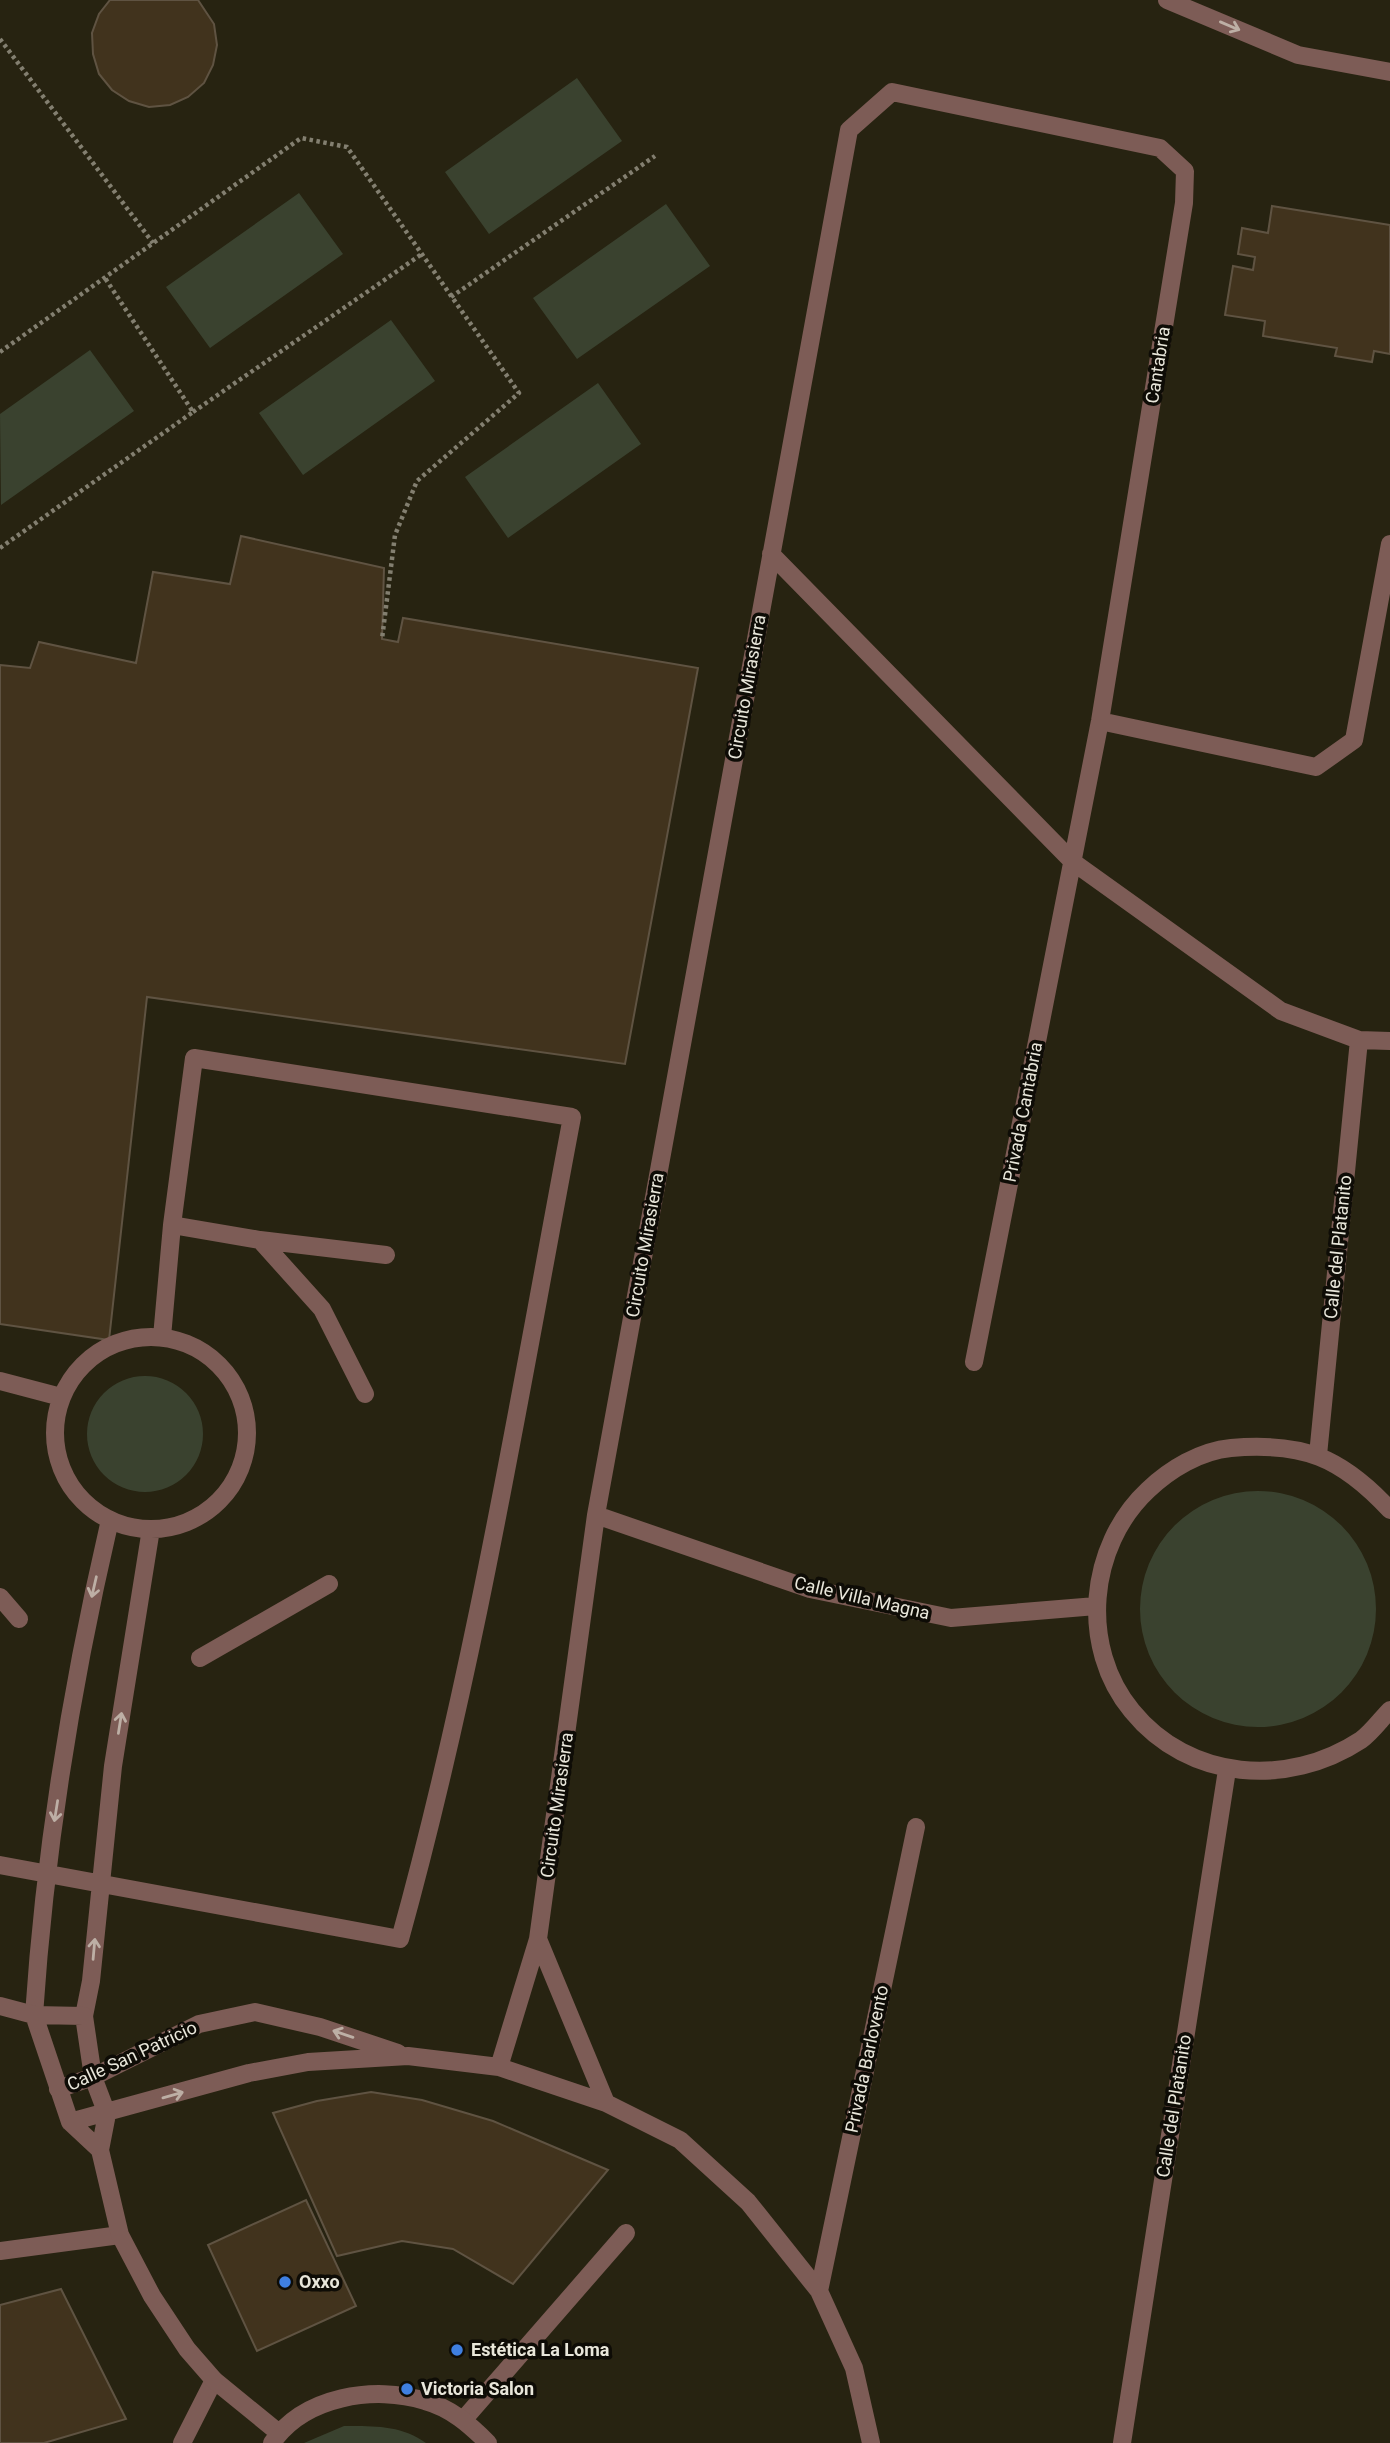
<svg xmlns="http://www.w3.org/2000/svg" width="1390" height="2443" font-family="Roboto,sans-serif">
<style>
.green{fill:#3a422f}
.building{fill:#41331d;stroke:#5f5342;stroke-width:2}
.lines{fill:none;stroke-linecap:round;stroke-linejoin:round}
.path{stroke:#837f70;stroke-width:4.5;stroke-dasharray:3.5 3.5;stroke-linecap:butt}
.service{stroke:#7d5c56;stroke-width:18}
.minor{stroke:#7d5c56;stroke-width:18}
.oneway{stroke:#bdafa5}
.shop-dot{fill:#3f7fe0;stroke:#0e0c06;stroke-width:2.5}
.labels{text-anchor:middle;stroke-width:7;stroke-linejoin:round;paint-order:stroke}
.street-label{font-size:18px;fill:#e8e6da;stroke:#0e0c06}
.poi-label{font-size:18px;font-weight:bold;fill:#e8e6da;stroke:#0e0c06;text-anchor:start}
</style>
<rect width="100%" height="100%" fill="#272311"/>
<path class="green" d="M577,78l45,63 -133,93 -44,-62z
M299,193l44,61 -133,94 -44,-61z
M666,204l44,62 -133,93 -44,-61z
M391,320l44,61 -132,94 -44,-62z
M90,350l44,61 -133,94 -1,-91z
M598,383l43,61 -133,94 -43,-61z
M87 1434a58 58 0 1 1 116 0a58 58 0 1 1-116 0Z
M1140 1609a118 118 0 1 1 236 0a118 118 0 1 1-236 0Z
M344,2426c28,0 58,-1 82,17h-122z"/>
<path class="building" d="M110,0h88l16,24 3,21 -4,20 -9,18 -16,14 -18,8 -21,2 -20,-6 -17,-11 -13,-16 -6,-20 -1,-21 7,-19z
M1272,206l118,19v129l-16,-3 -2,11 -37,-6 2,-8 -74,-12 2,-15 -40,-6 8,-49 20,4 2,-13 -17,-3 4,-26 26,5z
M241,536l143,32 -2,71 16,3 5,-24 295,50 -73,396 -478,-67 -38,343 -109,-16v-659l30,3 9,-26 97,21 17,-91 77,12z
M371,2092l51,8 71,21 115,49 -95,114 -60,-35 -51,-8 -65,15 -64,-143 44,-12z
M306,2200l50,106 -99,45 -49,-106z
M61,2289l65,130 -82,24h-44v-138z"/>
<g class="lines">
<path class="path" d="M0,39l153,204
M451,297l204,-141
M0,352l301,-214 46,9 172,246 -102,88 -22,54 -13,104
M193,412l229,-158
M0,548l193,-136 -88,-134"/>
<path class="service" d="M1167,0l131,55 92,17
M172,1225l88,15 62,69 43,85
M260,1240l126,15
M55 1433a96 96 0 1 1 192 0a96 96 0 1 1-192 0Z
M0,1381l61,16
M0,1597l19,22
M200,1658l129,-74
M0,1865l400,74c75,-270 120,-547 172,-822l-378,-59 -22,167 -10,112
M34,2015c11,-167 38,-332 76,-495
M84,2016l7,-35 22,-215 38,-237
M0,2251l120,-16
M464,2419l162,-186
M182,2443l32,-63"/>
<path class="minor" d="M771,554l302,308 208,149 78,29 31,1
M1100,721l216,46 38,-27 36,-196
M1318,1455l41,-415
M1390,1510c-49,-53 -87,-68 -159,-62 -31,3 -61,21 -83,42 -60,56 -69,157 -16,221 57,70 156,77 229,29 11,-8 20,-21 29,-30
M596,1515l214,74 141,29 145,-12
M538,1939l68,164
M0,2006l34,9 50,1 9,61 14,37 -7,36 20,85 32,61 35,53 27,31 65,53
M34,2015l36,107 30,28
M499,2067l39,-128 58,-424 253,-1385 43,-38 268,56 25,23 -1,32 -84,518 -126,641
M58,2089l35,-12 106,-53 56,-12 65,15 78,26
M70,2122l179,-49 59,-11 100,-6 91,11 107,36 74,37 68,62 71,89 35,77 17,75
M819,2291l97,-464
M272,2443c32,-47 103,-58 153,-42 26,7 45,24 63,42
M1122,2443l105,-673"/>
</g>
<defs><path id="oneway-shaft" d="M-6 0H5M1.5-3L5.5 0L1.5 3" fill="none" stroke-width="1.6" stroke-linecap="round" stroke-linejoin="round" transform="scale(1.75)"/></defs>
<g class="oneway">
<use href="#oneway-shaft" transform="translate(1230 26) rotate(23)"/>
<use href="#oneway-shaft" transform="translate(94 1587) rotate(103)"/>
<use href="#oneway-shaft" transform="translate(120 1723) rotate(-81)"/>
<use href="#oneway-shaft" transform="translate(56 1811) rotate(99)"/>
<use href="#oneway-shaft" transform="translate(94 1949) rotate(-85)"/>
<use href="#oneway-shaft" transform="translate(343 2034) rotate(-161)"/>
<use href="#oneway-shaft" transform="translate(173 2095) rotate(-16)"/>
</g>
<g class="shop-dot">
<circle cx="285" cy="2282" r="7"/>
<circle cx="457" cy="2350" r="7"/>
<circle cx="407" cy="2389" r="7"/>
</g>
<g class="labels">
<g class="street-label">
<text transform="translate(1158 365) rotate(-81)" y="6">Cantabria</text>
<text transform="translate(747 687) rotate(-80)" y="6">Circuito Mirasierra</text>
<text transform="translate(1023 1112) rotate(-79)" y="6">Privada Cantabria</text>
<text transform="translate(645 1245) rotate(-80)" y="6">Circuito Mirasierra</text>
<text transform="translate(1338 1247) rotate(-84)" y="6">Calle del Platanito</text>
<text transform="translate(862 1598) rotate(13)" y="6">Calle Villa Magna</text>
<text transform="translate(557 1805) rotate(-82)" y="6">Circuito Mirasierra</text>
<text transform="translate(132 2056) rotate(-25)" y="6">Calle San Patricio</text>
<text transform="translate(867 2059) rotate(-78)" y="6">Privada Barlovento</text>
<text transform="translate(1174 2106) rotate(-81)" y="6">Calle del Platanito</text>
</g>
<g class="poi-label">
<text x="299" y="2288">Oxxo</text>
<text x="471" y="2356">Estética La Loma</text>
<text x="421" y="2395">Victoria Salon</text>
</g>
</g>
</svg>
